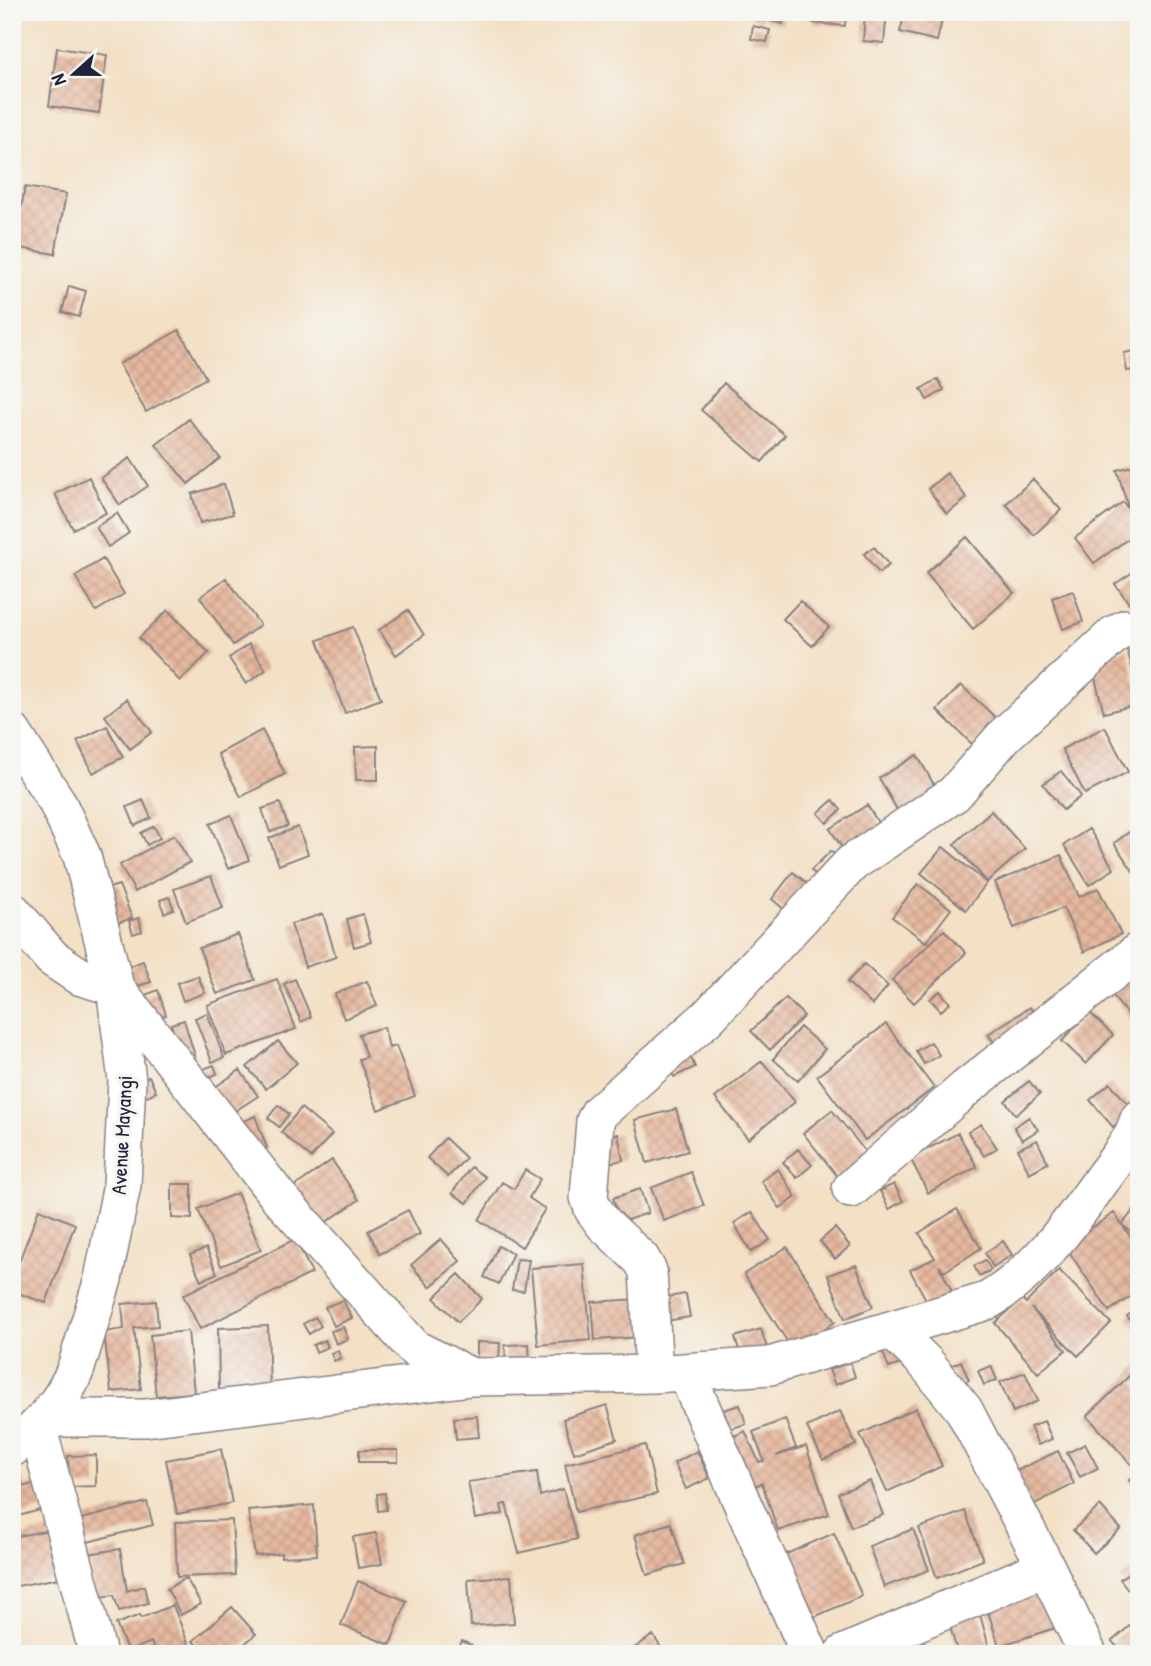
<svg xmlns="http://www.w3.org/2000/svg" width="1151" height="1666" font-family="'Patrick Hand',sans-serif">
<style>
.building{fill:url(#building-cross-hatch)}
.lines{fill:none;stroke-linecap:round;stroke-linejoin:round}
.minor-casing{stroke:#8a8180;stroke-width:40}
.minor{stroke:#fff;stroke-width:37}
.labels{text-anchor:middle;stroke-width:7;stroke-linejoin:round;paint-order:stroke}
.street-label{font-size:21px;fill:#22223b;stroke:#f6f6f2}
</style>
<defs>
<pattern id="building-cross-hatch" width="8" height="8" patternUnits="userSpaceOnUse" patternTransform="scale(1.75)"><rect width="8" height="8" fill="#e6b89f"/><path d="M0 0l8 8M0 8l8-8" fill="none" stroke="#c59e8a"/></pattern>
</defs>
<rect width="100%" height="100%" fill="#f6f6f2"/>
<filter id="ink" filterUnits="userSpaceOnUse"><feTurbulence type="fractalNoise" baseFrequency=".0143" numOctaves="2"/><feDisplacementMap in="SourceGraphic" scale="14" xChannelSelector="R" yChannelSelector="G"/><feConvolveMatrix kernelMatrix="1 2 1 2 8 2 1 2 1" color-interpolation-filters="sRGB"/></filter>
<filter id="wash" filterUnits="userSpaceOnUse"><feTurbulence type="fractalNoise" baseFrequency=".00686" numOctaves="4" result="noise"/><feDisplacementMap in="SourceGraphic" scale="28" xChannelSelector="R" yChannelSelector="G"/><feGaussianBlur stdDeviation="1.57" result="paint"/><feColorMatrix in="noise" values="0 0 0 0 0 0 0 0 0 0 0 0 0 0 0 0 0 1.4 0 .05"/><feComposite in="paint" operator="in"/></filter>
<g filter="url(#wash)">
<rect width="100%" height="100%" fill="#f3e0c5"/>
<g id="blocks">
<path class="building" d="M736,12h28l-3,9z
M766,12h19l-2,12 -18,-4z
M814,12h32l-1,14 -32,-3z
M865,12h22l-3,31 -21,-2z
M905,12h39l-7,29 -37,-9z
M753,26l17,4 -3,12 -16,-3z
M57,48l50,7 -8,58 -50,-7z
M25,187l41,7 -11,60 -41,-7z
M69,286l17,5 -7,26 -17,-5z
M179,330l27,48 -60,34 -27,-48z
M1139,350v19l-12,2 -3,-18z
M938,379l6,11 -17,10 -6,-11z
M724,383l61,52 -23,27 -61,-52z
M189,419l31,39 -32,26 -32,-39z
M130,458l18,28 -28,19 -19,-27z
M1139,464v67l-45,32 -19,-25 48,-36 6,8 -12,-40z
M947,473l20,25 -20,16 -19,-25z
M89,477l17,36 -33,16 -18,-35z
M1033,479l28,31 -27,25 -28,-31z
M224,484l9,30 -33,9 -8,-29z
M117,513l12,20 -21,14 -12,-20z
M967,537l47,56 -41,36 -47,-56z
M874,547l15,18 -10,8 -15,-19z
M103,559l21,35 -28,17 -21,-35z
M1139,568v28l-10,7 -14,-19z
M226,578l34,47 -27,20 -33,-48z
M1073,591l10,31 -20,7 -11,-31z
M800,601l29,26 -17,19 -29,-27z
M168,610l41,43 -29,28 -41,-43z
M408,610l16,25 -28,20 -17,-25z
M353,627l28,72 -36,14 -27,-73z
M249,644l17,26 -20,14 -17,-26z
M1127,649l12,45v10l-35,9 -14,-54z
M961,685l38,36 -24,26 -38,-37z
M127,699l25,33 -22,17 -25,-33z
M107,726l16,31 -30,16 -16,-32z
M1105,727l23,45 -43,22 -23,-45z
M262,730l23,44 -44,23 -23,-43z
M378,746v34h-22l-1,-33z
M917,755l24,42 -38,23 -24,-42z
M1061,771l20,25 -18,14 -20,-26z
M143,800l8,18 -16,8 -8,-19z
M833,800l8,10 -14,13 -9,-10z
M280,803l8,23 -18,6 -8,-23z
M867,805l22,35 -37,23 -22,-34z
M991,811l34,38 -38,33 -33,-38z
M231,815l18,45 -21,9 -18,-45z
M1139,825v42l-6,4 -19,-28z
M154,826l6,12 -13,7 -6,-12z
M298,827l10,27 -29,11 -10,-27z
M1089,829l25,40 -25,16 -25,-40z
M174,835l16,27 -55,30 -15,-27z
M943,847l44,36 -21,27 -45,-37z
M831,851l12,12 -20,20 -12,-13z
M1061,855l18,42 19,-9 23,46 -37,18 -21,-44 -49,20 -19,-46z
M793,872l21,17 -22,27 -20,-17z
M211,876l12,32 -37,14 -12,-33z
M918,884l33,25 -25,33 -34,-25z
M119,885l13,33 -14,5 -12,-34z
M169,897l5,12 -10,4 -4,-13z
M323,914l13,43 -31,10 -14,-43z
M363,914l8,28 -17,5 -7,-28z
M139,918l3,13 -9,3 -4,-13z
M944,930l22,23 -52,50 -22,-23z
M238,934l17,46 -38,14 -18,-46z
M1139,950v80l-39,-51z
M143,961l8,21 -17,5 -7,-20z
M864,964l24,22 -16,19 -25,-23z
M198,976l7,17 -22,8 -6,-18z
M277,979l19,50 -70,26 -19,-50z
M295,979l16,38 -10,5 -17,-38z
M367,981l10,25 -33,13 -9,-25z
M158,990l8,25 -13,4 -8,-24z
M940,991l10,12 -9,8 -11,-12z
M786,998l18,18 -34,34 -19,-19z
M1030,1007l12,19 -41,27 -13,-19z
M1089,1012l24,23 -27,29 -24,-23z
M207,1013l17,45 -12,4 -17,-44z
M184,1020l11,36 -13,4 -11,-36z
M886,1024l48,64 -69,52 -48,-64z
M384,1027l5,21 7,-2 19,50 -37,14 -19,-51 7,-2 -7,-23z
M800,1027l25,22 -27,32 -25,-22z
M680,1033l15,34 -21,10 -16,-34z
M278,1041l19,22 -31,26 -19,-22z
M931,1042l8,13 -15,9 -8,-13z
M762,1061l33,41 -47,37 -33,-41z
M214,1065l3,9 -23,9 -4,-9z
M240,1070l18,26 -32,21 -18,-25z
M149,1076l7,16 -16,7 -6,-17z
M1029,1081l11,13 -24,21 -11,-14z
M1110,1083l23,27 -20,17 -23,-27z
M278,1105l11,9 -10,13 -11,-9z
M301,1108l31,26 -21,24 -30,-26z
M676,1109l12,42 -41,12 -12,-43z
M832,1110l36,45 -29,23 -36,-45z
M255,1116l12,32 -18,7 -12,-31z
M1029,1117l9,13 -16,10 -8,-13z
M981,1124l16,24 -13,8 -16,-24z
M958,1133l19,34 -49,26 -18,-35z
M618,1134l5,26 -20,4 -6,-26z
M445,1138l21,20 -18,19 -21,-19z
M1037,1140l11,23 -19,10 -11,-24z
M798,1149l14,16 -15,13 -14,-16z
M332,1160l27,40 -39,26 -26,-39z
M471,1167l14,10 -18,26 -15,-10z
M778,1169l18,28 -16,11 -19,-27z
M525,1170l15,9 -11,19 16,11 -23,38 -43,-27 23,-38 12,7z
M691,1172l13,34 -40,15 -13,-33z
M172,1184h20v35l-20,-1z
M894,1184l9,17 -14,8 -9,-18z
M640,1189l8,24 -27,9 -8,-24z
M237,1193l24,57 -40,16 -23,-57z
M1139,1203v34l-17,-12z
M39,1209l36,15 -29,79 -34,-12v-11z
M957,1209l24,39 -37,24 -5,-6 16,31 -24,12 -21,-39 25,-12 -16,-25z
M408,1210l12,24 -40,20 -12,-23z
M752,1212l18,28 -19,12 -17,-29z
M1114,1213l25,36v42l-30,20 -44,-65z
M835,1228l15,18 -15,13 -15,-18z
M295,1239l17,34 -112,56 -17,-34z
M441,1239l19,22 -30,26 -19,-22z
M1003,1241l9,14 -19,12 -8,-14z
M498,1246l15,7 -14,31 -15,-7z
M787,1247l48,75 -43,27 -48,-75z
M206,1248l11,25 -16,8 -11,-26z
M517,1259l12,1 -5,31 -12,-1z
M985,1260l6,10 -12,6 -5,-10z
M584,1264l7,76 -53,5 -7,-77z
M856,1265l17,42 -28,12 -17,-44z
M1059,1270l52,53 -33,33 -47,-48 35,42 -28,23 -43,-50 27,-24 4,4z
M459,1274l23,25 -24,23 -24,-24z
M686,1294l4,23 -30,5 -4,-23z
M639,1299l3,38 -47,3 -3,-38z
M343,1300l9,18 -18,8 -9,-19z
M156,1301l2,25 -24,2 7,61 -30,3 -7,-60 20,-3 -2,-25z
M1139,1308v25l-12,-17z
M315,1317l6,9 -12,8 -6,-10z
M268,1326l2,66 -51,1 -1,-65z
M343,1327l5,12 -12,5 -5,-13z
M761,1329l6,19 -26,8 -6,-19z
M188,1331l6,62 -38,3 -6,-61z
M325,1340l3,7 -12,5 -3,-7z
M477,1342l23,1 -1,16 -22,-1z
M896,1342l8,21 -15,5 -8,-20z
M529,1344l1,22 -24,1 -1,-22z
M338,1351l3,7 -7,3 -3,-8z
M961,1361l8,19 -11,5 -8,-19z
M850,1362l5,15 -20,8 -6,-15z
M1139,1363v20l-10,-7z
M991,1366l6,14 -13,5 -6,-14z
M1025,1372l13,29 -25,11 -13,-30z
M1129,1376l10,11v72l-7,6 -45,-49z
M607,1405l10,34 -43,14 -11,-34z
M740,1405l6,19 -24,7 -6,-19z
M916,1408l26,58 -55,26 -27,-58z
M840,1411l16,34 -33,15 -16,-33z
M477,1416l2,21 -23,2 -2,-21z
M785,1419l11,29 -20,8 30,-10 23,68 -51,17 -16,-48 -17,7 -22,-49 22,-10 14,31 5,-1 -11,-29z
M1044,1421l8,18 -14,6 -8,-18z
M1085,1444l13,24 -18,9 -13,-24z
M645,1445l12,49 -81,18 -11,-48z
M221,1449l11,54 -55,11 -11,-54z
M359,1450h39v12h-39z
M697,1451l13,27 -24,11 -12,-26z
M1058,1451l16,33 -43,22 -17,-34z
M96,1455v31l-27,1 -1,-31z
M19,1468l4,17 -11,2v-17z
M537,1472l3,24 23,-7 14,50 -58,14 -13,-49 -5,1 2,9 -28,5 -7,-37z
M1139,1472v19l-10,-11z
M870,1481l13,34 -32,12 -13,-34z
M36,1483l7,26 -31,9v-28z
M385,1493l1,17 -8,1 -1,-17z
M147,1502l6,23 -69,18 -6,-23z
M314,1505l3,50 -36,2v-4l-26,3 -7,-45z
M1100,1506l21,23 -27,24 -21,-23z
M965,1511l18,49 -46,18 -18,-50z
M232,1520l3,55 -58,2 -2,-55z
M671,1523l13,41 -37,11 -12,-40z
M913,1529l16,41 -45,17 -15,-41z
M50,1530l9,48 -47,9v-50z
M376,1533l6,31 -24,4 -5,-31z
M834,1533l28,63 -50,22 -28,-63z
M120,1549l7,42 17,-5 4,17 -29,8 -5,-16 -20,3 -7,-44z
M1139,1565v34l-2,2 -17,-22z
M511,1576l3,47 -43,3 -3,-47z
M186,1578l15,26 -20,11 -14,-26z
M358,1581l49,20 -17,44 -49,-20z
M1043,1583l15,44 -59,19 -14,-44z
M173,1605l18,46 -8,3h-27l-5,-12 -23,10 -12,-28 24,-9 1,3z
M232,1607l24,27 -23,20h-29l-11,-13z
M979,1611l12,43h-33l-10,-34z
M1139,1618v36h-16l-11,-13z
M920,1629l7,25h-39z
M653,1635l12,19h-39z
M462,1641l27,13h-33z
M259,1645l7,9h-19z"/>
</g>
</g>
<g filter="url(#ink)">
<use href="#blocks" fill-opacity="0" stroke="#8a8180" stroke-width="2"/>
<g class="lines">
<g class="minor-casing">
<path id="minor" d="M12,732l45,70 25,54 33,131 12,93 -5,105 -19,94 -27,89c-13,34 -36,59 -64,80
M12,911l40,47 27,18 36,11 162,208 138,154 56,28 183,-3 116,-8 217,-65c46,-26 85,-79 115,-122 14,-19 30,-37 37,-60
M851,1189l115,-101 173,-137
M892,1330l33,32 39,48 82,157 42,87
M686,1372l57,133 67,149
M654,1374l-6,-103 -7,-12 -37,-35 -11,-15 -4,-12 6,-76 4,-8 109,-96 144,-154 102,-69 51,-59 110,-101 11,-6 13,3
M46,1418h99l326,-41
M38,1429l60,225
M843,1654l203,-87"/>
</g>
<use href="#minor" class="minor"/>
</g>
</g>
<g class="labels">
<g class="street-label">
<text transform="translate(122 1135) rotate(-87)" y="7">Avenue Mayangi</text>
</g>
</g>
<rect width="1151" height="1666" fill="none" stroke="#f6f6f2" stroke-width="42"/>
<g transform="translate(74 74) rotate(249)" stroke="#f6f6f2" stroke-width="5" paint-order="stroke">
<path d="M0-5L12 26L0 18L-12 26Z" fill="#22223b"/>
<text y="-10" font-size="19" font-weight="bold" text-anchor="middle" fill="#22223b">N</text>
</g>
</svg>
